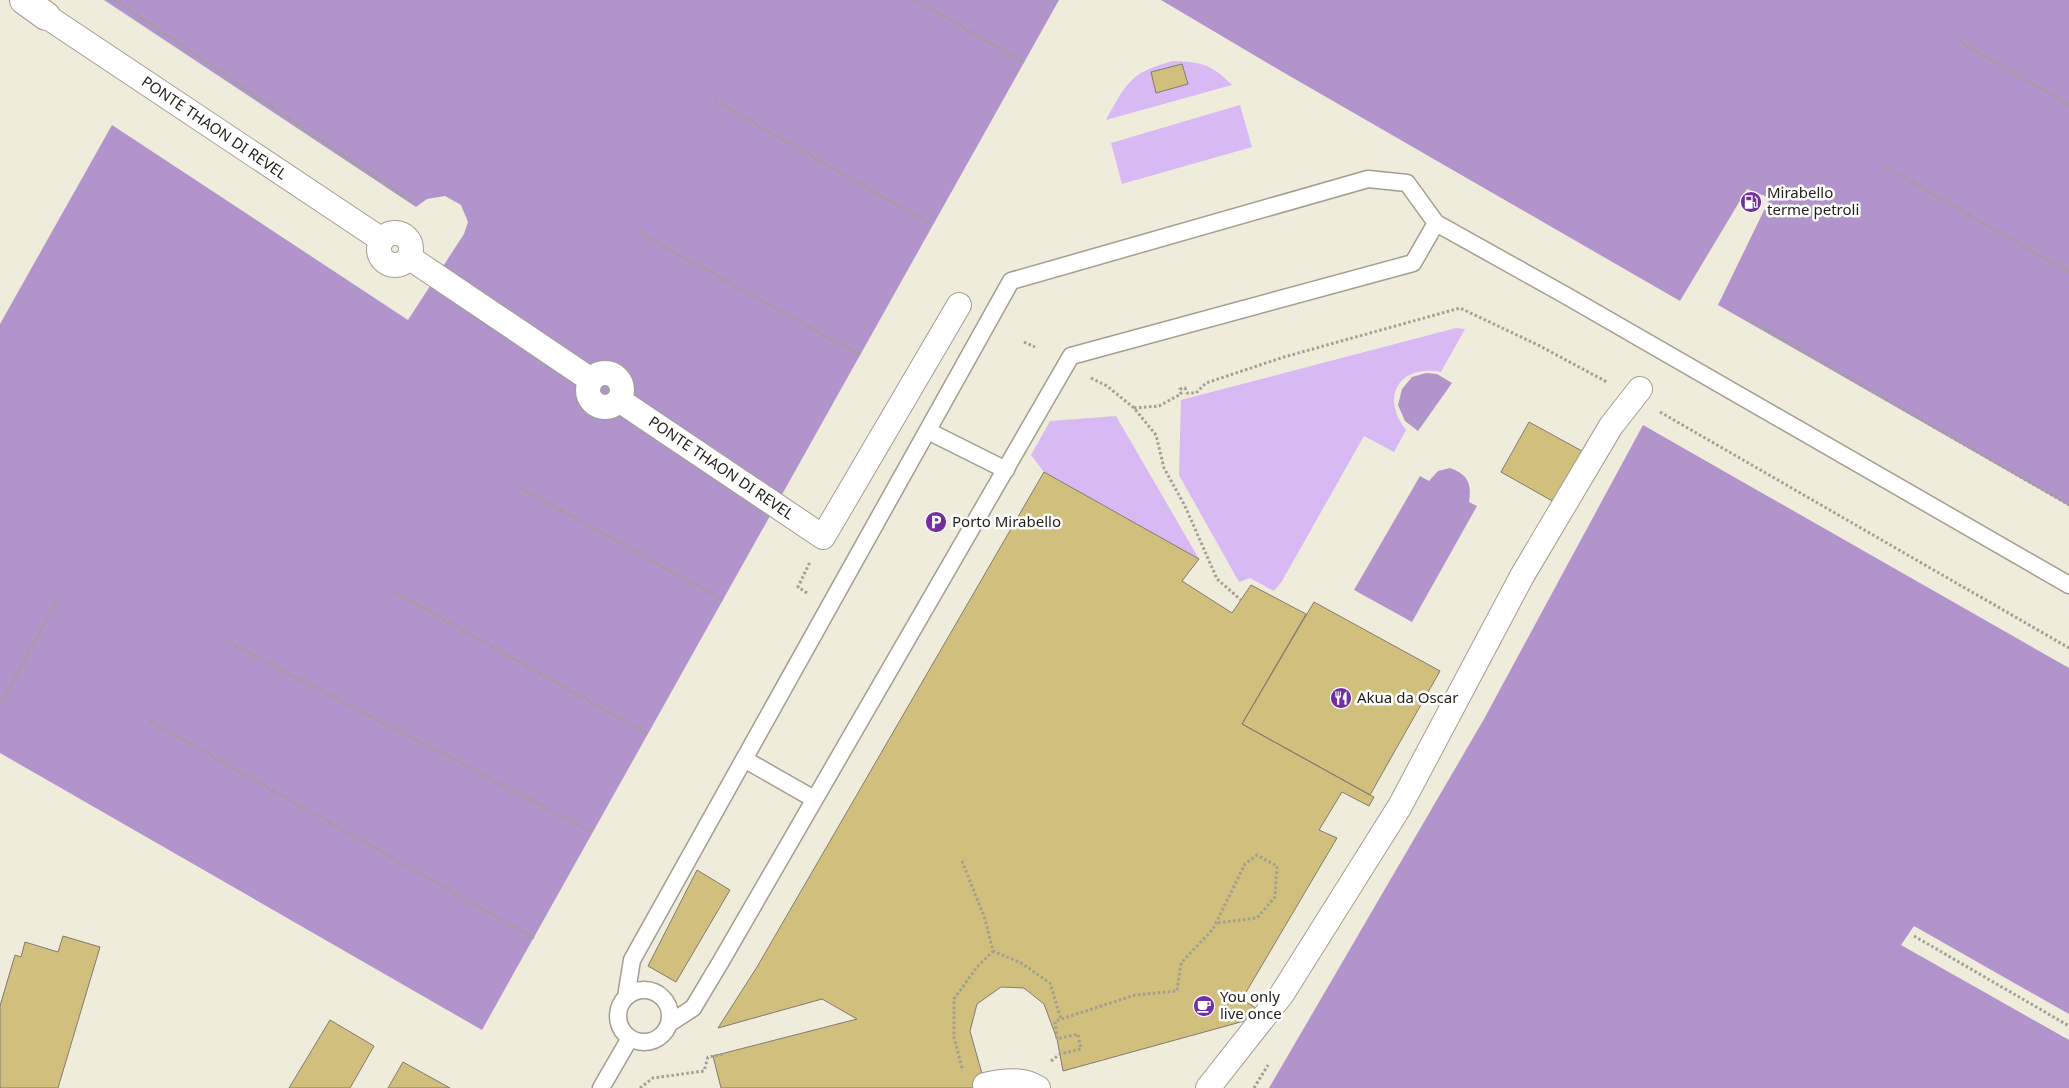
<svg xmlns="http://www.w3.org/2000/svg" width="2069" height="1088" font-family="'Noto Sans',sans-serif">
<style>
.green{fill:#d7b9f3}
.water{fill:#b194cc}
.building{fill:#d0bf7d;stroke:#807c6e}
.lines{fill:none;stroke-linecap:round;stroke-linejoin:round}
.service-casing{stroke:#a29e90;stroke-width:19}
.pedestrian-casing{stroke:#a29e90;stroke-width:26}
.minor-casing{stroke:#a29e90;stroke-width:30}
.path{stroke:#a29f93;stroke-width:3;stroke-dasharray:2.5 2.5;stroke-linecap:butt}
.service{stroke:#fff;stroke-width:16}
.pedestrian{stroke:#fff;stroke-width:24}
.minor{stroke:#fff;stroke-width:28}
.labels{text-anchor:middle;stroke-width:5;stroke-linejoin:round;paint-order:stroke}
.street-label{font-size:15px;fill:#201f19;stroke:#fff}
.poi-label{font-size:15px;fill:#201f19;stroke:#fff;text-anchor:start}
</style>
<rect width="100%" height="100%" fill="#f0ecdc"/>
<path class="green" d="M1173,61c29,1 38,3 59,24l-126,35c22,-38 23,-47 67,-59z
M1240,105l12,42 -130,37 -11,-41z
M1456,328l9,1 -24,43c-42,-8 -61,25 -35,58l-12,22 -30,-16 -82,145 -8,10 -24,-13 -11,4 -60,-107 2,-75z
M1116,416l83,143 -155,-87 -13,-17 19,-34z"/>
<path class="water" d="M104,0h955l-577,1030 -482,-277v-429l112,-199 296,195 56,-86 4,-12 -7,-17 -16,-9 -18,3 -11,8z
M1161,0h908v506l-351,-201 52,-107 -23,-9 -67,112 -399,-230z
M1426,373l11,1 15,9 -34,48 -13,-10 -7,-16 4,-16 10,-12z
M1643,425l426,243v346l-155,-88 -13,19 168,95v48h-800l215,-369z
M1450,468c18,6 22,16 19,34l8,4 -65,116 -58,-32 66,-114 9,5 9,-10z"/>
<path class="building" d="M1182,64l6,20 -32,9 -5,-21z
M1529,422l53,29 -28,51 -53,-30z
M1044,472l155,87 -17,22 50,32 19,-28 55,29 -64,110 132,73 -5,9 -27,-14 -23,38 18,8 -95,161 24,16 -203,56 -6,-32 -13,-35 -20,-16 -23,-1 -24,17 -7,27 16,57h-265l-8,-32 144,-37 -35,-20 -104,29 39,-61z
M1314,602l126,69 -70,124 -128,-71z
M697,870l33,20 -54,92 -28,-16z
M63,936l37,11 -42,141h-58v-82l15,-51 6,2 4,-15 33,10z
M330,1020l44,26 -24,42h-61z
M403,1062l47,26h-62z"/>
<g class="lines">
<g class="service-casing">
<path id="service" d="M1436,223l129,72 504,290
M928,431l78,39
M744,759l70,40
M618 1016a26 26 0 1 1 52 0a26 26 0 1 1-52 0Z
M626,997l6,-37 379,-679 357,-102 39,4 29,40 -23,40 -342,93 -351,607 -27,45 -23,15
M601,1088l29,-50"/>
</g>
<g class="pedestrian-casing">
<path id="pedestrian" d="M46,16l336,224
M379 249a16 16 0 1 1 32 0a16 16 0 1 1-32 0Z
M410,258l181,122
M588 390a17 17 0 1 1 34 0a17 17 0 1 1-34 0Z
M619,400l204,137 136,-232
M985,1085c17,-4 37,-7 53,3
M1208,1088l74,-94 118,-188 122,-230 89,-150 29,-37"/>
</g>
<g class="minor-casing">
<path id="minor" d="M24,0l22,16"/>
</g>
<path class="path" d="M115,0l296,201
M915,0l109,62
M1959,41l110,64
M716,101l216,124
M1886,167l183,105
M638,232l222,123
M1747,319l322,186
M1024,342l11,5
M1091,378l16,8 27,22 22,27 8,33 21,38 32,73 24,21
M1134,408l25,-2 22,-12 -1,-5 5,-1 2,5h9l10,-10 78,-26 176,-49 78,37 69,37
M1660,412l409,236
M521,488l202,112
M395,592l253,142
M807,593l-9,-6 12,-25
M222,639l371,193
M0,705l58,-106
M150,721l384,217
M962,861l23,58 8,32 28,12 29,20 11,36
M1914,936l155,90
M1051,1061l9,-7 21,-5 -3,-15 -21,5 -2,-18 80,-26 42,-4 4,-28 32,-34 32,-65 12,-9 20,11 -2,31 -18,21 -41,5
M962,1068l-8,-31v-38l23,-32 16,-16
M640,1088l13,-10 51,-7 4,-14 17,-3
M1254,1088l14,-23"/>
<use href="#service" class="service"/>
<use href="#pedestrian" class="pedestrian"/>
<use href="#minor" class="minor"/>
</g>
<defs>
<g id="fuel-disc" transform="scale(1.125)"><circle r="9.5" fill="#732ea1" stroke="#fff"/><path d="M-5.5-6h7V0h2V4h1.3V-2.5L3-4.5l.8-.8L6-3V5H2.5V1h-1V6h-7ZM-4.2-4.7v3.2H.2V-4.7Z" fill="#fff"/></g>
<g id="parking-disc" transform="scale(1.125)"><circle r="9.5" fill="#732ea1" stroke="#fff"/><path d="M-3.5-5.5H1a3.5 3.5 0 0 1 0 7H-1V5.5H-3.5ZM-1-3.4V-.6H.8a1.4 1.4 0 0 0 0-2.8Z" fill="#fff"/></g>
<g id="restaurant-disc" transform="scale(1.125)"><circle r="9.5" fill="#732ea1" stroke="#fff"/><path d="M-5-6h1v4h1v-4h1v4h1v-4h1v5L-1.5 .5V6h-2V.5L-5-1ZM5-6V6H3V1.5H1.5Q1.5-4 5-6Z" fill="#fff"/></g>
<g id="cafe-disc" transform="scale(1.125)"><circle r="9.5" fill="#732ea1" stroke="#fff"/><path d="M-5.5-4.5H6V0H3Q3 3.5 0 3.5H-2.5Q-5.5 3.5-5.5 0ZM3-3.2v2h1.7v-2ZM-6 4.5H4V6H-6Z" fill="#fff"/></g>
</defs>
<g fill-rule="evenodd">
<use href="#fuel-disc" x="1751" y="202"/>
<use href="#parking-disc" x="936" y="522"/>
<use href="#restaurant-disc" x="1341" y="698"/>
<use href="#cafe-disc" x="1204" y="1006"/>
</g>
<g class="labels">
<g class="street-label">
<text transform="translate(214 128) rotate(34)" y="5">PONTE THAON DI REVEL</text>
<text transform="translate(721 468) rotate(34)" y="5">PONTE THAON DI REVEL</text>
</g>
<g class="poi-label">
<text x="1767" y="198">Mirabello<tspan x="1767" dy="17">terme petroli</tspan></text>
<text x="952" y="527">Porto Mirabello</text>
<text x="1357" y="703">Akua da Oscar</text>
<text x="1220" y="1002">You only<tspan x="1220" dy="17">live once</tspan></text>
</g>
</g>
</svg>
